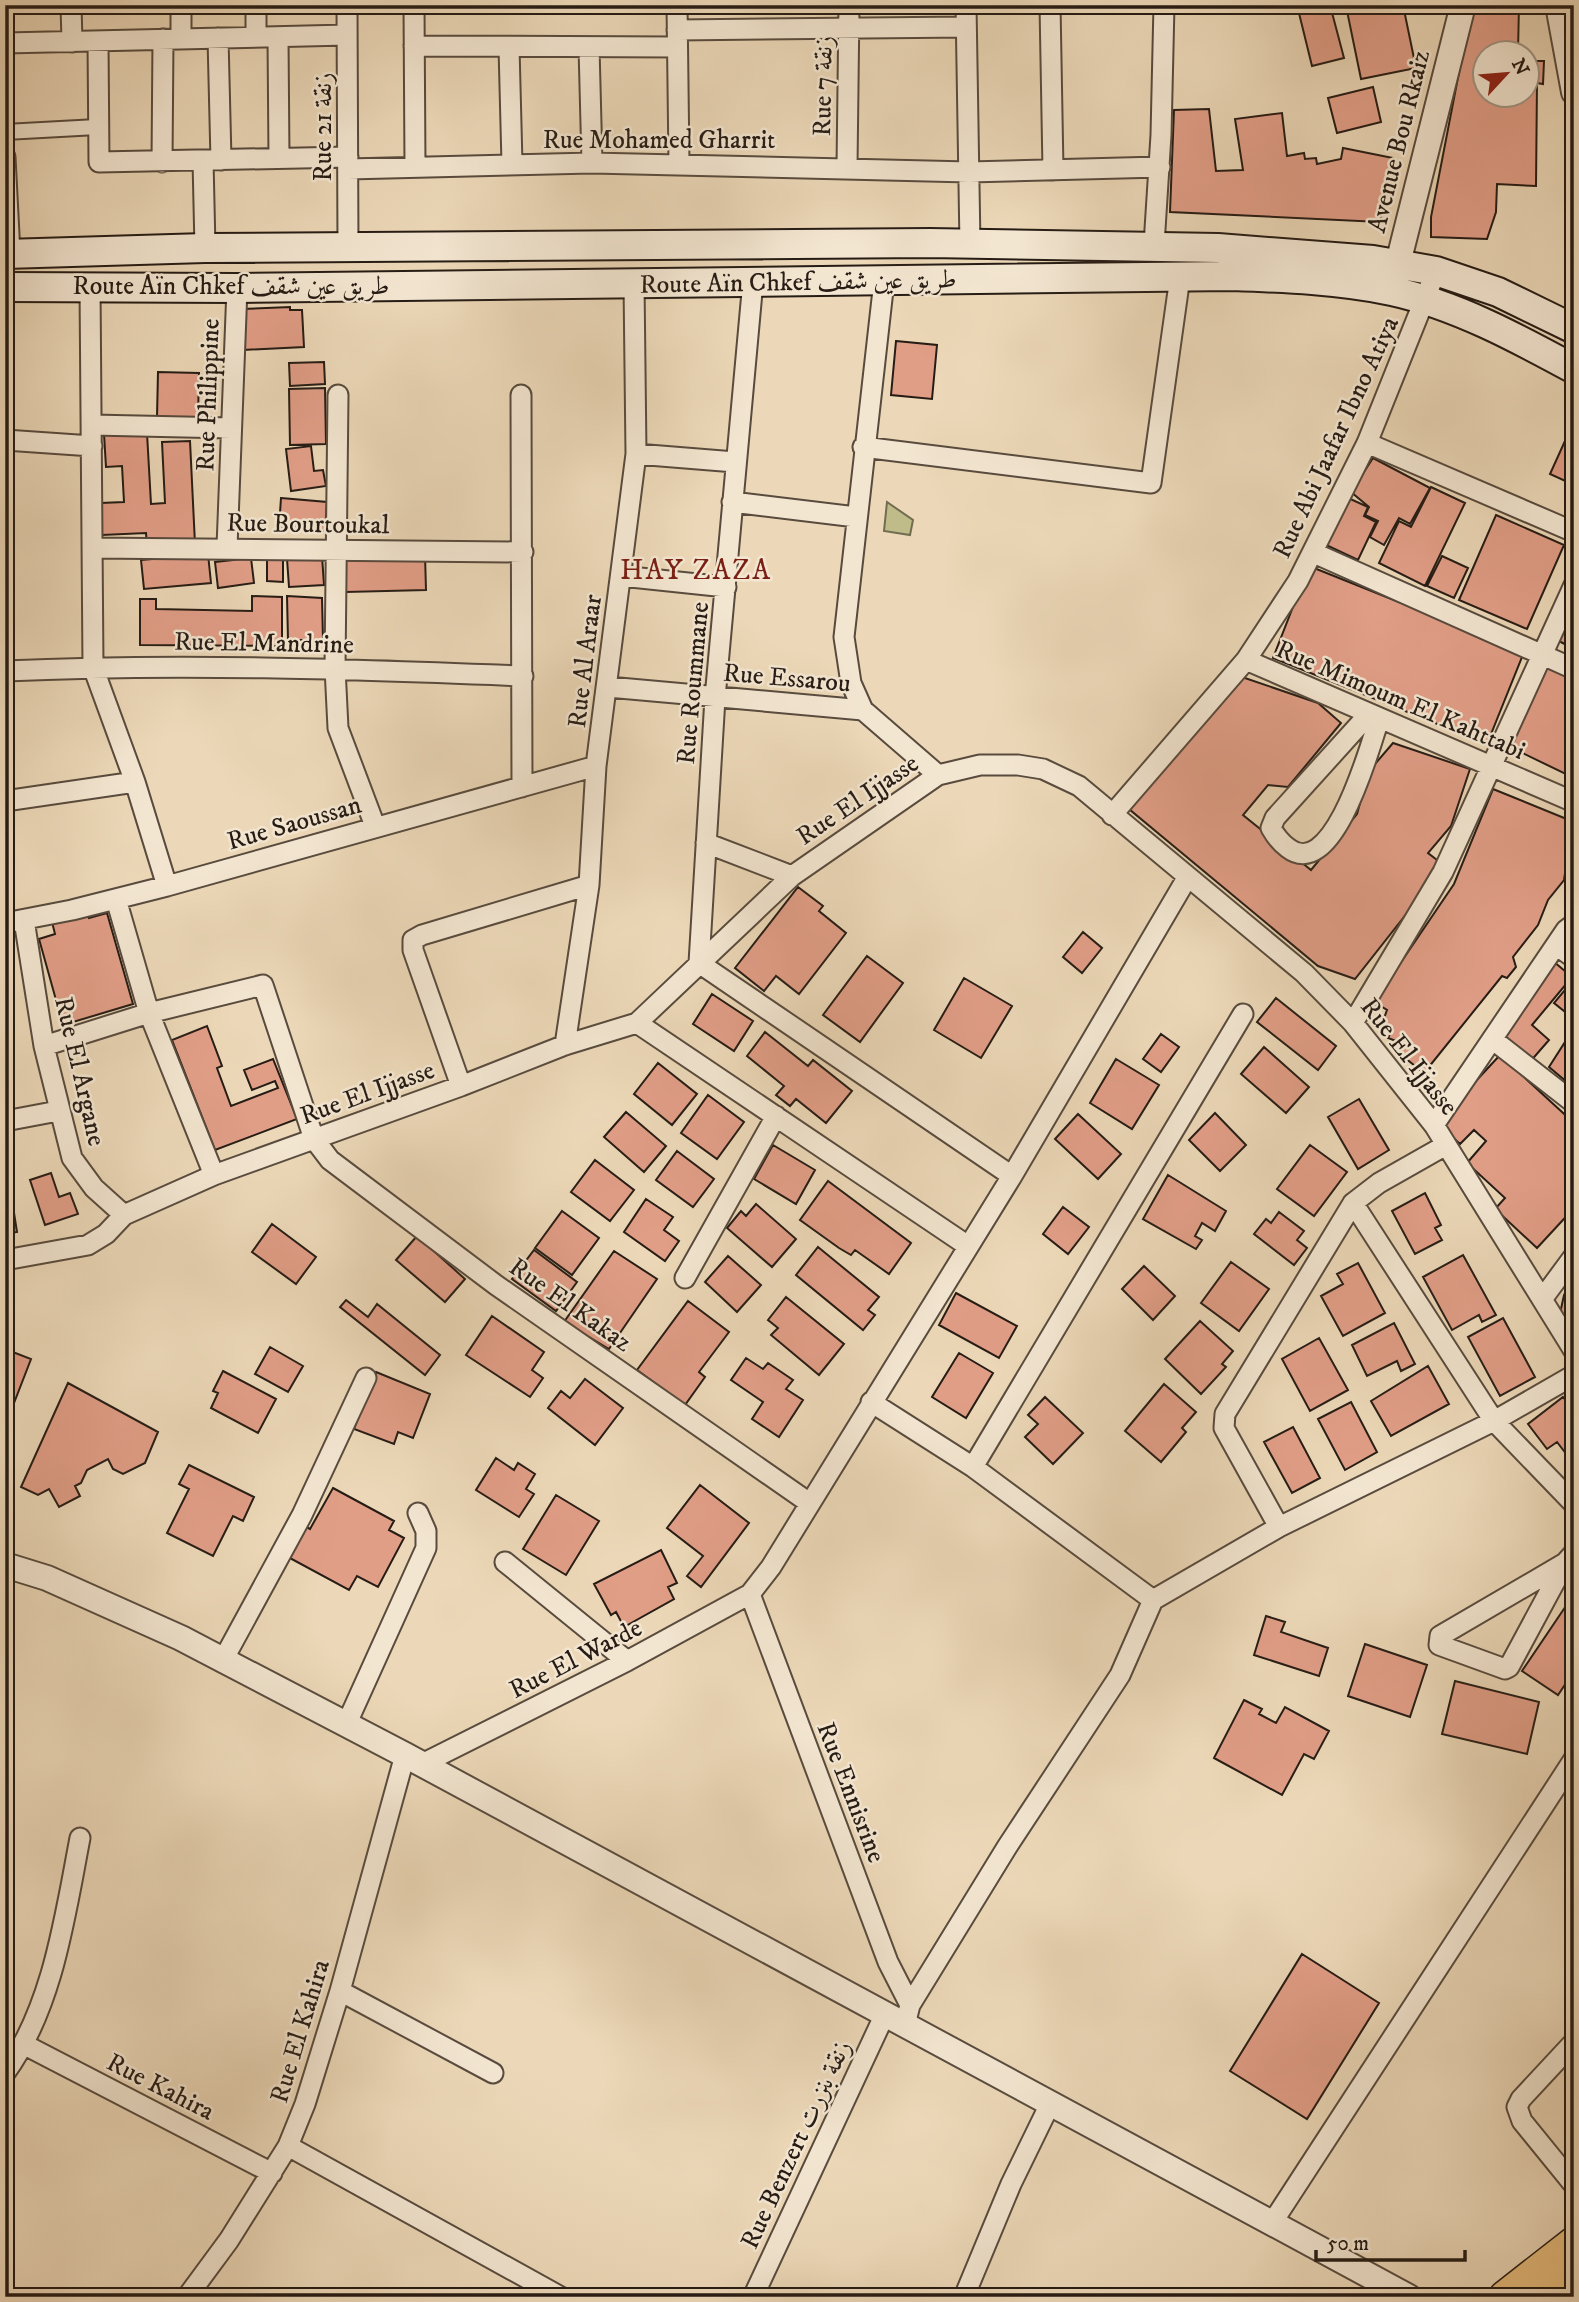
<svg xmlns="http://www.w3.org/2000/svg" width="1579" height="2302" font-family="'IM FELL DW Pica',Amiri,serif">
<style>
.green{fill:#bfbc8a;stroke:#726c50;stroke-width:2}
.building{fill:#e19e87;stroke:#261c15;stroke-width:2}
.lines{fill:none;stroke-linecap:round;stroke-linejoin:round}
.pedestrian-casing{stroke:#584b3e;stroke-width:18}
.minor-casing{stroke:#584b3e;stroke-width:23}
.tertiary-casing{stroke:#584b3e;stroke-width:28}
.secondary-casing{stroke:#261c15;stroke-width:32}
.primary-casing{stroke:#261c15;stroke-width:35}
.pedestrian{stroke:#f3e6d1;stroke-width:14}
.minor{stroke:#f3e6d1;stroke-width:19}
.tertiary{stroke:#f3e6d1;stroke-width:24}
.secondary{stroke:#f3e6d1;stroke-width:28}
.primary{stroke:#e6bc7c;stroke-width:32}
.labels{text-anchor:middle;stroke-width:5;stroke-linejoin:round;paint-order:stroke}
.street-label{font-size:26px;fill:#261c15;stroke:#f3e6d1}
.neighbourhood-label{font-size:28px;letter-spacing:2px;fill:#7a1f14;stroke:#f3e6d1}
</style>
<rect width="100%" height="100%" fill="#ecd8b8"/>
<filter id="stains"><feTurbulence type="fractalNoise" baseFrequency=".00286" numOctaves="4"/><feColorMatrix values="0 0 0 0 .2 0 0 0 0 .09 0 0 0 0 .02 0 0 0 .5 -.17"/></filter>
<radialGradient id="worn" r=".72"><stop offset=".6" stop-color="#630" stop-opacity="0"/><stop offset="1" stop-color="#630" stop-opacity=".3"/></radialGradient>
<path class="green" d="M887,502l26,18 -3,15 -26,-4z"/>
<path class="building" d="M1297,5h33l14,53 -32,8z
M1403,5l13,63 -55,11 -15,-73z
M1472,5h47l-1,47h-34v42h42v-26l4,1 4,-8h10l-1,23 -6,-1 -1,103 -39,-2 -1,28 -9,27 -56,-2v-20z
M1373,87l8,35 -44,11 -9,-35z
M1209,109l7,62 27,-1 -8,-51 47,-6 5,43 17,-3 1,6 11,-1 1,6 24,-5 2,-11 50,10 -13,64 -210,-10 4,-102z
M290,307v3h12l2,37 -61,3 -2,-41z
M896,341l41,4 -5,54 -41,-4z
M324,362l1,22 -35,2 -1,-23z
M158,372l41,1 -1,45 -41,-1z
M325,388l1,56 -36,1 -1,-56z
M1574,421v64l-24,-11z
M147,433l4,71 14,-1 -3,-61 28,-1 5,103 -48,2 -1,-13 -44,2 -1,-32 23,-1 -2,-36 -16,1 -2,-33z
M311,446l3,25 9,-1 3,16 -35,5 -5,-42z
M1373,458l57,30 -20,36 -11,-6 -15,27 -14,-8 8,-16 -13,-6 4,-8 -18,-15z
M1431,487l34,16 -40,83 -46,-23 20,-42 12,6z
M1346,497l22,10 -4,9 12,6 -18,38 -34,-16z
M281,498l46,4 -2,29 -46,-3z
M1496,515l68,30 -37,84 -68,-29z
M267,550h16v32l-16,-1z
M208,554l3,29 -67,6 -3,-29z
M425,555l1,35 -80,2v-35z
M322,556l2,29 -35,2 -2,-28z
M1442,556l26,12 -14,30 -27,-12z
M251,558l3,25 -36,5 -3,-26z
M1309,566l215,86 -37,92 -214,-86z
M252,596l30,1v49l-142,-1v-46h16v10l96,2z
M287,596l35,2 1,42h-35z
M1574,610v39l-17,-9z
M1549,663l25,13v102l-66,-32z
M1239,676l79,27 23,20 -53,64 -20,-2 -25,30 68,55 46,-56 12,-43 24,-28 77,26 -19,57 -23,27 13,10 -4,12 -82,104 -37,-13 -189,-157z
M1493,789l81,33v49l-8,-4 -2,13 -16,20 -10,25 -25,32 3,10 -9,11 -5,-2 -78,97 -24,-19 4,-10 -16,-6 5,-10 -10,-7 4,-11 -13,-8 80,-118z
M798,887l25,19 -4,5 27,22 -47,61 -23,-18 -12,15 -29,-23z
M87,912l2,6 18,-5 26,91 -70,21 -24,-86 16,-5 -3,-12z
M1083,932l19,16 -20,25 -19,-16z
M867,956l36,27 -43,59 -37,-27z
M1553,961l19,16 -40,48 17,15 -20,23 -25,-26z
M964,978l48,28 -31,52 -47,-28z
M1574,979v40l-20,-16z
M712,994l41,27 -19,30 -41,-27z
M1276,998l60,48 -18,24 -61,-48z
M207,1026l15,40 -5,2 14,38 47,-18 -3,-7 -23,9 -8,-20 29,-11 24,60 -82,31 -43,-110z
M765,1032l43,34 5,-6 39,31 -26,32 -30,-24 -6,7 -14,-11 8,-9 -37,-30z
M1161,1034l18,13 -18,25 -18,-13z
M1565,1042l9,6v40l-25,-21z
M1264,1047l45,40 -23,26 -45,-39z
M1500,1055l74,68v85l-37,40 -42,-39 10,-11 -38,-35 19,-22 -12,-11 -14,14 -23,-21z
M1116,1059l43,26 -27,44 -42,-26z
M658,1063l39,31 -25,31 -38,-31z
M708,1095l36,27 -27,37 -36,-26z
M1359,1099l30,51 -31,19 -30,-52z
M626,1112l40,34 -22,26 -40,-35z
M1215,1113l31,32 -26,26 -31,-31z
M1078,1114l43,40 -23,25 -43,-40z
M773,1145l42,25 -19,34 -42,-25z
M1310,1145l37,27 -33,44 -37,-27z
M677,1151l37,28 -21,28 -37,-27z
M595,1160l39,30 -24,31 -39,-29z
M51,1173l8,24 11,-4 8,21 -33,11 -15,-45z
M1168,1175l58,36 -11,20 -13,-8 -7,13 7,4 -6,9 -53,-30z
M9,1181l8,51 -12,2v-52z
M828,1181l83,62 -22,31 -34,-24 -4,5 -12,-7 -39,-28z
M1425,1193l16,32 -6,3 7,12 -27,14 -23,-43z
M646,1199l27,18 -9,13 15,11 -14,20 -41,-29z
M756,1204l40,35 -24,28 -45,-39 14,-17 5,5z
M1063,1207l26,20 -21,27 -25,-20z
M562,1211l37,27 -27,37 -37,-27z
M1279,1212l25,19 -7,9 10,8 -13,17 -40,-31 12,-15 5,4z
M272,1224l44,33 -20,27 -44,-32z
M417,1236l48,43 -20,23 -49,-42z
M818,1247l61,50 -11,13 7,5 -12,15 -67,-55z
M534,1250l43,32 -21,29 -44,-32z
M614,1251l43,28 -48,70 -45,-27z
M1463,1255l33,60 -14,7 -3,-7 -27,15 -29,-53z
M728,1256l33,29 -24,27 -32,-30z
M1231,1262l38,27 -30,42 -38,-28z
M1358,1263l27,50 -42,23 -22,-40 22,-12 -6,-10z
M1144,1266l31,30 -22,24 -31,-31z
M1574,1276v45l-15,-3 5,-23z
M956,1293l61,33 -18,32 -60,-33z
M786,1297l58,47 -25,31 -48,-40 7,-7 -10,-8z
M346,1300l22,17 9,-13 63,51 -15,20 -85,-68z
M688,1301l41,31 -30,40 6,5 -20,28 -48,-35z
M492,1316l52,36 -12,18 11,8 -13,19 -64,-42z
M1503,1318l32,59 -35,19 -32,-59z
M1200,1321l33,30 -11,13 4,3 -25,27 -36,-35z
M1394,1323l21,41 -14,7 -4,-10 -30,15 -15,-31z
M1319,1338l29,52 -38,21 -28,-52z
M270,1347l33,19 -15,26 -33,-18z
M5,1349l26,10 -17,44 -9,-3z
M959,1353l34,20 -27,45 -34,-21z
M746,1358l17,11 5,-6 25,17 -7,9 17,11 -24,37 -27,-18 11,-17 -32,-22z
M1428,1366l21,38 -58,32 -20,-35z
M223,1371l53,28 -18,34 -47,-25 7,-15 -5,-2z
M376,1372l54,22 -17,44 -15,-6 -4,12 -40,-15z
M585,1379l38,29 -28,37 -47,-37 13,-17 9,7z
M68,1383l90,49 -13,31 -22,11 -10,-5 -5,-10 -21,11 -6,13 -6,3 5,10 -21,11 -10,-18 -11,6 -17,-8z
M1164,1384l32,28 -14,16 4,4 -25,30 -36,-31z
M1045,1397l38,36 -30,31 -28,-27 13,-13 -10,-9z
M1563,1397l4,5 7,-5v67l-17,-22 -10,7 -19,-25z
M1351,1402l26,50 -32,18 -27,-51z
M1293,1427l27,51 -28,15 -28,-51z
M496,1458l18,12 4,-7 17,11 -9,15 8,5 -15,23 -43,-27z
M189,1465l65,32 -11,24 -10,-5 -20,40 -46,-23 22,-44 -10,-5z
M700,1485l49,38 -48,64 -14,-11 16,-20 -36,-28z
M333,1488l61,33 -5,9 15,8 -26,49 -21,-11 -8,14 -61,-33 17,-31 5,3z
M556,1495l43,26 -33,54 -43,-26z
M661,1550l16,33 -9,4 6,12 -50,28 -8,-15 -5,3 -17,-31z
M1574,1594v77l-16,24 -36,-24z
M1266,1616l19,6 -4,10 47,16 -9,28 -65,-21z
M1365,1644l62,21 -17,52 -62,-21z
M1455,1681l84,21 -12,52 -85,-20z
M1244,1700l18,9 -3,5 17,9 9,-16 44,24 -15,28 -10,-5 -22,41 -68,-37z
M1302,1954l77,49 -72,116 -77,-48z"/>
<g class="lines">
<g class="pedestrian-casing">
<path id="pedestrian" d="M5,132l92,-5"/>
</g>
<g class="minor-casing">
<path id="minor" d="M71,5l1,37
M347,5l1,243
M414,5l1,162
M677,5l2,159
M966,5l4,240
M1050,5l3,165
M677,30l289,-3
M256,37v-32
M278,37l1,121
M218,38l3,122
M181,39v-34
M98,42l1,120 249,-5
M5,43l342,-8
M414,46l263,1
M509,47l3,117
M589,47l3,116
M5,157l5,97
M203,160l2,88
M162,162l1,-123
M847,167l2,-162
M348,169l244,-6 377,9 191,-5
M1154,245l7,-110 3,-130
M753,281l-38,417 -16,265 313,213
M90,286l3,381 42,115 32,104
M338,395l-3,273 3,60 37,98
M521,395l1,392
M92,425l139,3
M5,440l87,6
M1367,443l207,89
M863,447l288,36 29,-206
M636,454l99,8
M732,502l124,15
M227,547l10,-259
M93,548l430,4
M1314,553l260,116
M621,576l105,11
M1246,660l328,142
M5,671c173,-8 345,-2 518,5
M608,687l255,23 75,65
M863,710l-12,-27 -7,-46 40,-356
M1369,714l-94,104 -4,10c5,9 9,14 17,20 45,35 82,-101 91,-129
M5,801l130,-19
M1112,815l134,-155 52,-79 69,-138 69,-172
M706,843l86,33
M116,899l33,114 65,162
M24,920l20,126 28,112 22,30 30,27
M5,923l67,-13 95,-24 429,-120
M1556,945l18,13
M637,1023l331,223
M1353,1023l90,-151 131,-287
M1492,1039l82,64
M565,1045l24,-160 7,-119 40,-312 -2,-171
M44,1046l105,-33 114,-28 51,154 16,21 166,125 312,217
M461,1086l-48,-136v-10l9,-5 167,-50
M5,1121l53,-10
M1434,1125l132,-195 8,-6
M1353,1203l141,218 80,83
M5,1260l83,-15 18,-11 18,-19 90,-40 247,-89 104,-41 72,-22 155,-147 146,-101 42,-10h38l25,4 36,17 225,187 49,50 81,102 140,226
M685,1278l91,-162
M1543,1298l31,-42
M871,1402l102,65 180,133
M973,1467l270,-453
M1279,1527l-55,-99 1,-14 128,-211 26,-20 67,-38
M505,1562l122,99
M1565,1563l-125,73 -1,9 66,24 4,-2 56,-104 9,-10
M750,1594l138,368 22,43
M222,1662l80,-147 64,-137
M346,1725l80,-177v-17l-8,-18
M422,1764l205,-103 123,-67 21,-27 241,-391 175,-298
M340,1991l153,82
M905,2025l5,-20 97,-158 113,-172 33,-75 126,-73 215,-106 80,-46
M1574,2042l-53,57 -4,8 5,14 52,64
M25,2045l247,128
M5,2073c48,-66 60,-157 75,-235
M288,2146l273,151
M1272,2223l302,-464
M187,2297l42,-57 59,-94 17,-42 35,-113 65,-236
M753,2297l132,-283
M964,2297l47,-113 40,-82"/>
</g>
<g class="tertiary-casing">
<path id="tertiary" d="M1558,5l16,87
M1393,283l70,-278
M5,1565l42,13 134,60 224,117 1004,542"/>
</g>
<g class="secondary-casing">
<path id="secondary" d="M5,254l200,-6 725,-5 288,5 155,12 63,11 62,21 76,37
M5,287l232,1 995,-12c53,2 107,4 160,15 64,14 125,47 182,78"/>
</g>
<g class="primary-casing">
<path id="primary" d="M1505,2297l69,-54
M1555,2297l19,-15"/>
</g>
<use href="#pedestrian" class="pedestrian"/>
<use href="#minor" class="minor"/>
<use href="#tertiary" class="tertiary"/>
<use href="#secondary" class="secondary"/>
<use href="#primary" class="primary"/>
</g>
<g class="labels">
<g class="street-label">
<text transform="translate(822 86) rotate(-89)" y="9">Rue 7 زنقة</text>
<text transform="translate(322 127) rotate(-90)" y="9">Rue 21 زنقة</text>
<text x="659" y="148">Rue Mohamed Gharrit</text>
<text transform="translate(1398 141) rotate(-76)" y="9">Avenue Bou Rkaiz</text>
<text transform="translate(798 281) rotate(-1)" y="9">Route Aïn Chkef طريق عين شقف</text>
<text x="231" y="294">Route Aïn Chkef طريق عين شقف</text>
<text transform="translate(207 395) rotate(-88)" y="9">Rue Philippine</text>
<text transform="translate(1335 437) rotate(-65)" y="9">Rue Abi Jaafar Ibno Atiya</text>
<text transform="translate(308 523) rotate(1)" y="9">Rue Bourtoukal</text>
<text transform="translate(264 642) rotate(1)" y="9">Rue El Mandrine</text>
<text transform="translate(584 661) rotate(-83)" y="9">Rue Al Araar</text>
<text transform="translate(787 677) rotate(5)" y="9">Rue Essarou</text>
<text transform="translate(692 683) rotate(-85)" y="9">Rue Roummane</text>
<text transform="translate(1401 699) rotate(23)" y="9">Rue Mimoum El Kahttabi</text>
<text transform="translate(857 799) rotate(-34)" y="9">Rue El Ijjasse</text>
<text transform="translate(294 822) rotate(-16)" y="9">Rue Saoussan</text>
<text transform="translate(1410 1056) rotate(52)" y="9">Rue El Ijjasse</text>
<text transform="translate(81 1071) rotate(77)" y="9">Rue El Argane</text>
<text transform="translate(367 1092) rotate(-20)" y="9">Rue El Ijjasse</text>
<text transform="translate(571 1304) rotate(35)" y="9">Rue El Kakaz</text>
<text transform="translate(575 1658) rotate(-27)" y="9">Rue El Warde</text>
<text transform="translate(852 1792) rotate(69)" y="9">Rue Ennisrine</text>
<text transform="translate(299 2031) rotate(-73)" y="9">Rue El Kahira</text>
<text transform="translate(161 2086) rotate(27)" y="9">Rue Kahira</text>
<text transform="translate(795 2144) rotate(-65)" y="9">Rue Benzert زنقة بنزرت</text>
</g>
<g class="neighbourhood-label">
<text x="696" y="579">HAY ZAZA</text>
</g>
</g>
<rect width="1579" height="2302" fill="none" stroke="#ecd8b8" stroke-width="28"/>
<rect x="7" y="7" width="1565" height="2288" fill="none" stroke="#261c15" stroke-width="3.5"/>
<rect x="14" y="14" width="1551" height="2274" fill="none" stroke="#261c15" stroke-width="2"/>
<g transform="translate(1506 74) rotate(64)"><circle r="33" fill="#f3e6d1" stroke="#a19586" stroke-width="2"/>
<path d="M0-5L12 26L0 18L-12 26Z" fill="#8f2418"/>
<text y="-10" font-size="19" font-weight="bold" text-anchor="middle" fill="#261c15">N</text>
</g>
<path d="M1316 2250v10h149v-10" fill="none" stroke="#261c15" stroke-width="3.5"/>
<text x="1327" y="2250" font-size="21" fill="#261c15" stroke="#f3e6d1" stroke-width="5" paint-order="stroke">50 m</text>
<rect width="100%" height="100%" filter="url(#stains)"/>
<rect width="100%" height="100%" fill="url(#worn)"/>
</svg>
